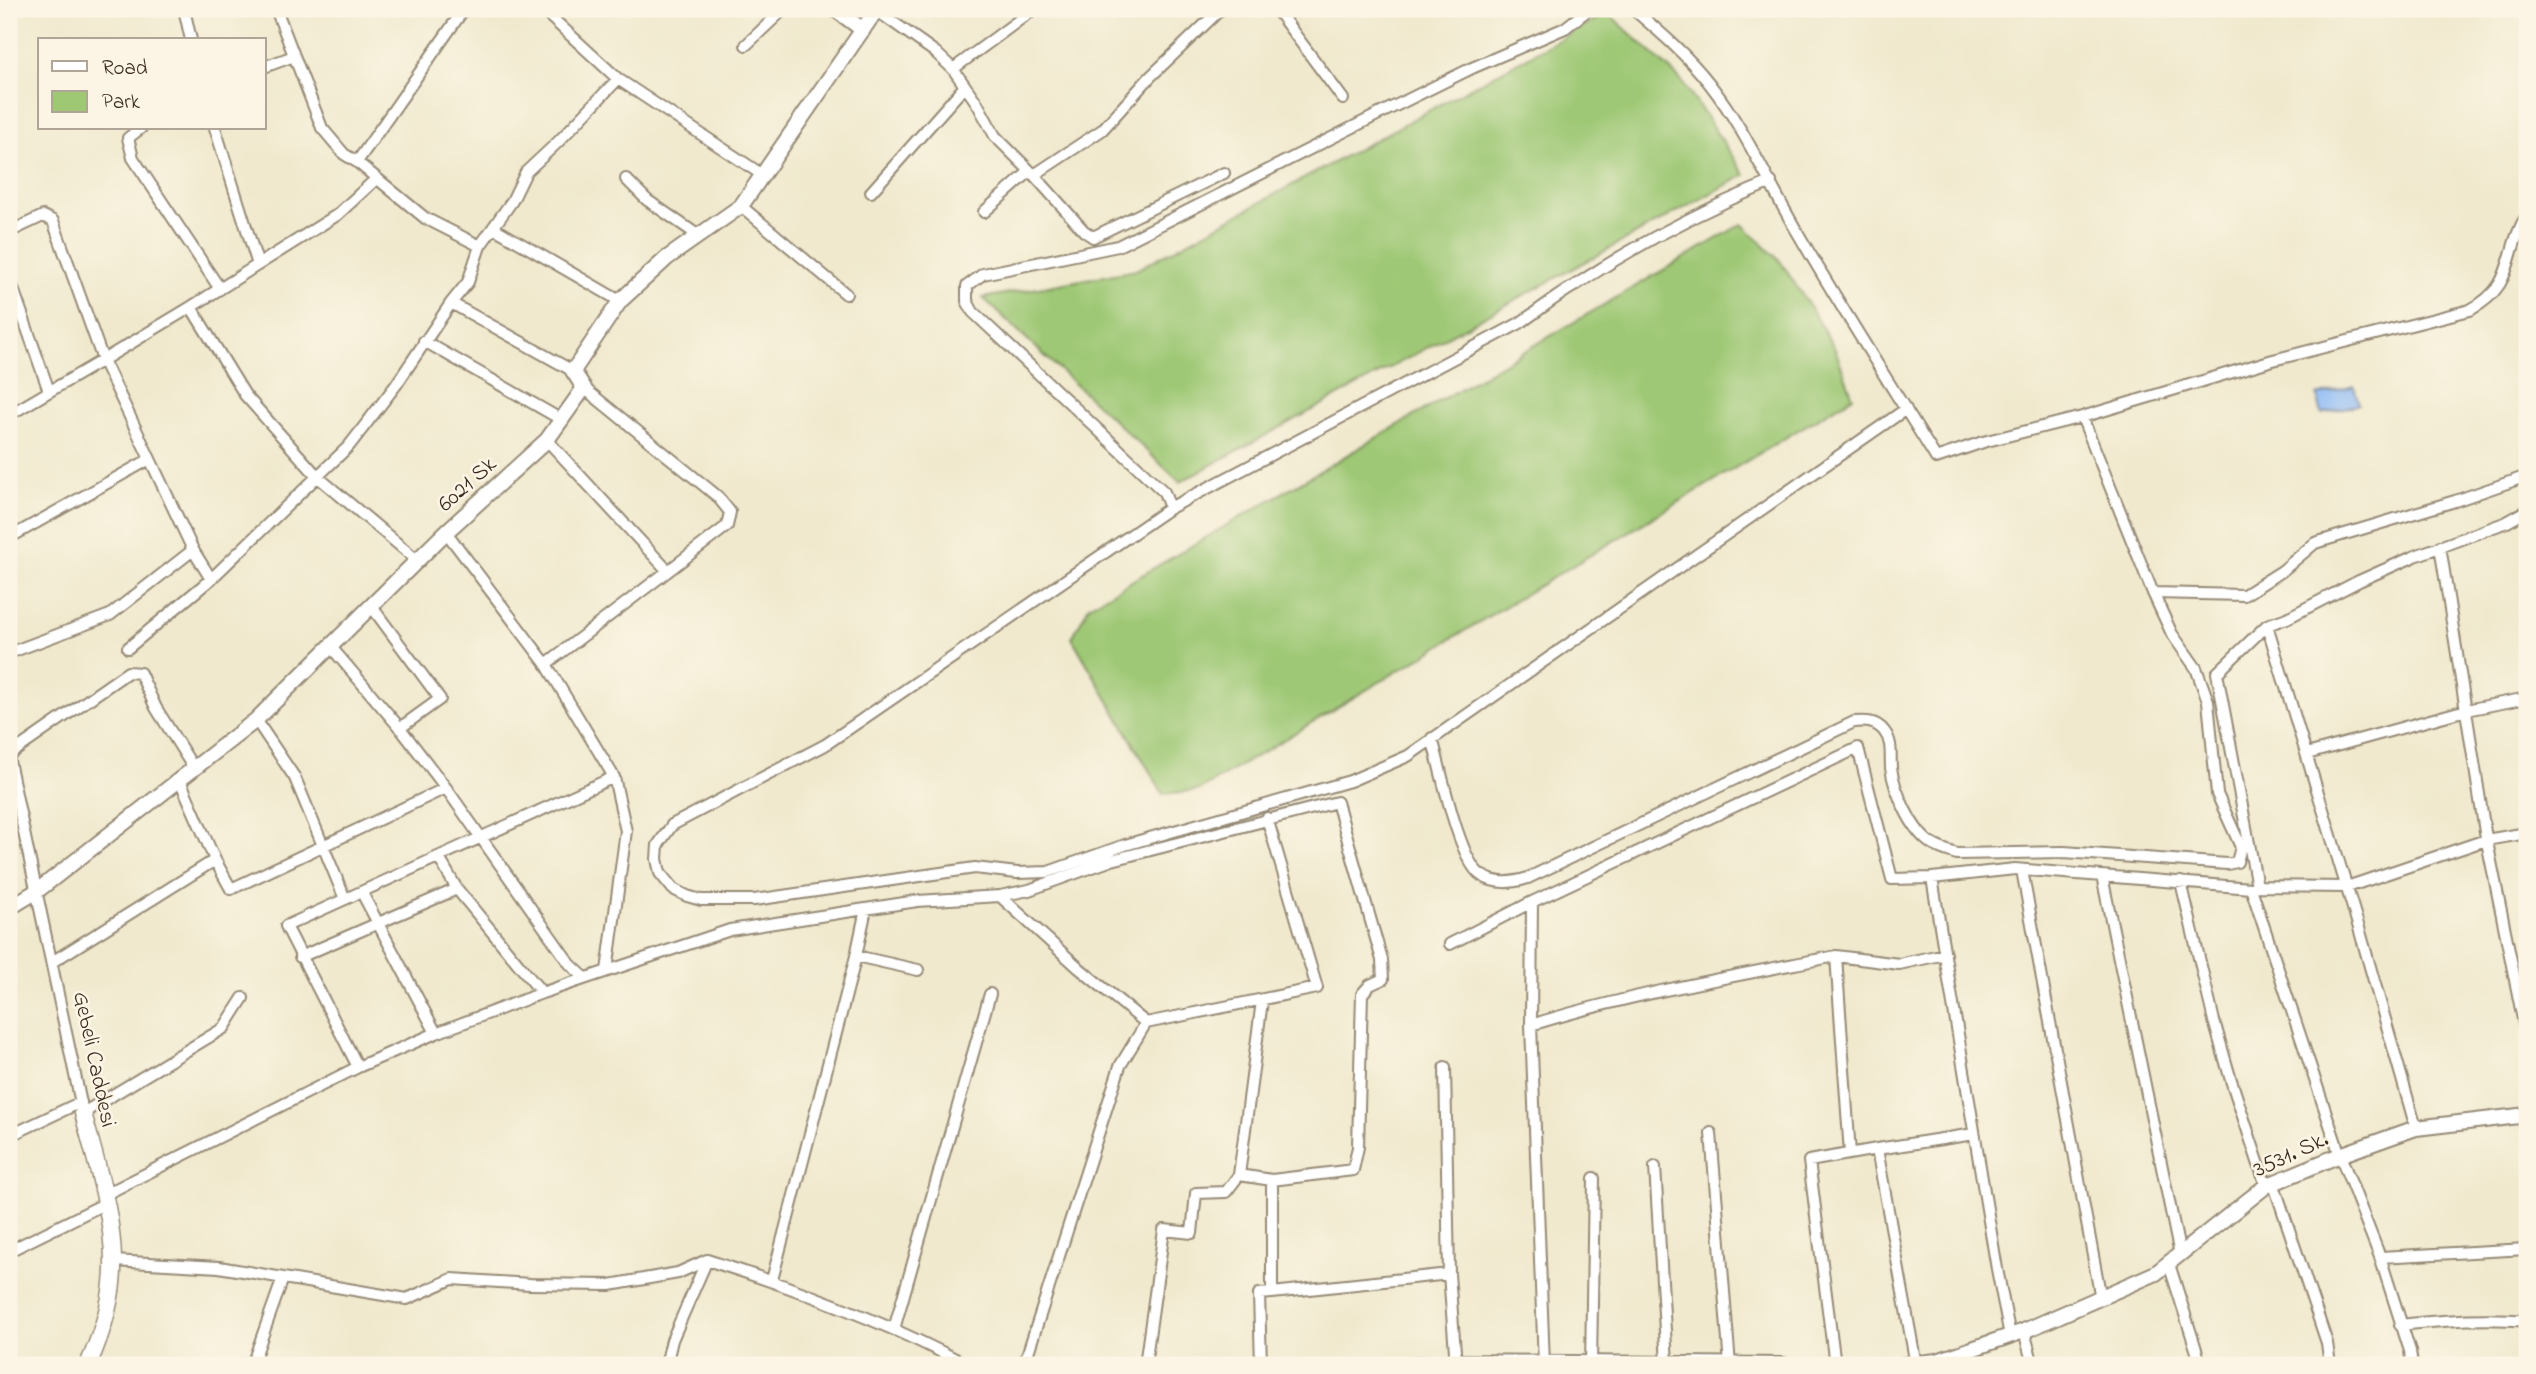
<svg xmlns="http://www.w3.org/2000/svg" width="2536" height="1374" font-family="'Indie Flower',sans-serif">
<style>
.green{fill:#9ec874;stroke:#6c7949;stroke-width:2}
.water{fill:#8bbaf6;stroke:#63728a;stroke-width:2}
.lines{fill:none;stroke-linecap:round;stroke-linejoin:round}
.minor-casing{stroke:#968a76;stroke-width:14}
.tertiary-casing{stroke:#968a76;stroke-width:18}
.secondary-casing{stroke:#968a76;stroke-width:19}
.minor{stroke:#fff;stroke-width:10}
.tertiary{stroke:#fff;stroke-width:14}
.secondary{stroke:#fff;stroke-width:16}
.labels{text-anchor:middle;stroke-width:5;stroke-linejoin:round;paint-order:stroke}
.street-label{font-size:23px;fill:#3b2a1e;stroke:#fcf5e5}
</style>
<rect width="100%" height="100%" fill="#fcf5e5"/>
<filter id="ink" filterUnits="userSpaceOnUse"><feTurbulence type="fractalNoise" baseFrequency=".0143" numOctaves="2"/><feDisplacementMap in="SourceGraphic" scale="14" xChannelSelector="R" yChannelSelector="G"/><feConvolveMatrix kernelMatrix="1 2 1 2 8 2 1 2 1" color-interpolation-filters="sRGB"/></filter>
<filter id="wash" filterUnits="userSpaceOnUse"><feTurbulence type="fractalNoise" baseFrequency=".00686" numOctaves="4" result="noise"/><feDisplacementMap in="SourceGraphic" scale="28" xChannelSelector="R" yChannelSelector="G"/><feGaussianBlur stdDeviation="1.57" result="paint"/><feColorMatrix in="noise" values="0 0 0 0 0 0 0 0 0 0 0 0 0 0 0 0 0 1.4 0 .05"/><feComposite in="paint" operator="in"/></filter>
<g filter="url(#wash)">
<rect width="100%" height="100%" fill="#f0e9ce"/>
<path class="green" d="M1608,13l73,67 64,95 -565,307 -197,-184 153,-28z
M1742,224l38,37 28,43 27,45 18,48 -653,393 -37,4 -91,-156 17,-32z"/>
<path class="water" d="M2354,386l5,18 -37,10 -5,-18z"/>
</g>
<g filter="url(#ink)">
<g class="lines">
<g class="minor-casing">
<path id="minor" d="M184,9l7,31
M276,9l46,119 22,26 13,8 68,56 55,28
M542,9l76,70 143,95
M1276,9l67,90
M1589,9l-24,19 -93,40 -93,46 -261,132 -135,28 -16,12v15l6,11 191,180 6,16 -345,237 -153,80 -14,20 -1,14 3,14 13,16 14,7 14,4h53l221,-32 42,5 31,-1 77,-27 225,-64 58,-25 498,-347
M1633,9c27,23 54,46 76,74 37,47 60,102 90,152 44,76 91,149 137,223l47,-16 99,-25 191,-57 197,-50c47,-25 33,-57 57,-95
M876,10l59,42 18,17 24,34 18,33 39,39 50,56 9,6 131,-64
M746,45l38,-36
M264,67l30,-11
M953,69l81,-60
M141,128l-13,10 5,20 87,131
M215,128l43,137
M357,162l107,-153
M1034,175l68,-45 48,-53 71,-68
M626,179l21,21 52,36
M871,192l94,-106
M741,206l105,88
M984,212l46,-41
M494,228l126,73
M9,232l34,-16 10,5 50,139 88,-53 54,88 73,82 99,83
M9,277l40,114
M451,303l122,68
M191,307l146,-92 39,-36
M424,341l138,79
M9,415l94,-55 47,99
M547,440l121,131
M1170,508l350,-185c18,-12 35,-26 54,-37 62,-41 128,-76 197,-104
M446,532l100,132 68,113 12,54 -19,140
M9,538l141,-79 43,91
M2440,546l45,286 42,207
M2153,593l91,2 38,-24 33,-28 140,-42 72,-25
M372,607l68,92 -40,29
M2267,625l92,303 57,200
M331,647l69,81 46,60 124,176 15,14
M128,648l83,-69
M9,653l101,-38 83,-65 18,29 138,-133 47,-61 55,-82 17,-21 12,-36 32,-45 14,-29 32,-30 60,-63
M546,664l181,-138 3,-14 -13,-16 -133,-108
M256,720l39,58 50,121
M1432,738c8,28 27,123 49,137 15,10 31,8 47,3l326,-156c12,-1 22,-1 30,9 9,11 6,24 7,37 3,22 21,64 41,76 8,5 16,7 25,10l107,-2 163,12 10,-2 4,-15 -24,-53 -9,-93 -12,-33 -24,-34 -19,-41 -71,-176
M2307,754l159,-44 61,-12
M9,755l119,-83 12,1 16,35 37,59
M9,761l74,352 141,-85 19,-30
M179,778l36,82 16,29 215,-101
M439,858l18,31 85,104
M2022,870l79,429
M2102,876l78,379
M1932,878l65,391 13,67
M2181,882l33,139 16,56 36,109
M2257,886l90,1 139,-47 41,-7
M2251,888l89,267 40,102 30,94 2,14
M362,893l74,140
M1000,896l79,72 67,55
M1532,902l326,-154 34,131 40,-1 83,-9 236,19 6,-2 -40,-213 50,-48 20,-7 72,-37 56,-25 92,-34 20,-11
M1450,944l82,-42 -1,123 13,339
M856,956l62,14
M1836,956l63,8 46,-10
M300,957l157,-68
M52,962l163,-102
M1531,1025c99,-31 203,-49 305,-69l14,198
M358,1067l-72,-141 328,-149
M1445,1067l4,207 7,91
M2524,1115l3,48
M1711,1133l19,232
M9,1136l72,-34
M1877,1149l97,-15
M1655,1167l12,196
M1239,1175l33,5
M2273,1182l54,161 3,22
M104,1195l254,-128 78,-34 106,-40 188,-63 187,-29 83,-5 29,-6 83,-30 225,-58 45,158 1,19 -13,6 -8,9 -4,153 -5,23 -81,10v113l-13,1 2,71
M9,1251l97,-48
M2380,1257l147,-8
M113,1261l106,6 188,32 45,-20 78,5 80,1 68,-12 29,-13c89,28 177,61 260,105
M2169,1264l32,101
M772,1280l84,-324 10,-47
M1272,1293l177,-19
M2400,1325c43,-5 84,-8 127,-4
M894,1329l96,-335
M2024,1331l9,34
M252,1365l31,-87
M666,1365l6,-25 35,-80
M1024,1365l96,-299 26,-43 171,-35 -50,-170
M1145,1365l19,-135 28,3 4,-40 30,-1 13,-17 23,-174
M1591,1365l3,-187
M1835,1365l-26,-204 68,-12 39,216"/>
</g>
<g class="tertiary-casing">
<path id="tertiary" d="M835,9l28,21
M9,908l28,-17 219,-171 190,-188 101,-92 37,-52 -11,-17 47,-70 47,-43 74,-52 136,-197
M1406,1365l50,-3 327,3
M1903,1365l34,-4 87,-30 132,-58 110,-87 74,-31 76,-27 111,-13"/>
</g>
<g class="secondary-casing">
<path id="secondary" d="M83,1113c12,46 30,101 30,148 1,35 -11,73 -25,104"/>
</g>
<use href="#minor" class="minor"/>
<use href="#tertiary" class="tertiary"/>
<use href="#secondary" class="secondary"/>
</g>
</g>
<g class="labels">
<g class="street-label">
<text transform="translate(466 483) rotate(-42)" y="8">6021 Sk</text>
<text transform="translate(96 1059) rotate(78)" y="8">Gebeli Caddesi</text>
<text transform="translate(2290 1153) rotate(-25)" y="8">3531. Sk.</text>
</g>
</g>
<rect width="2536" height="1374" fill="none" stroke="#fcf5e5" stroke-width="35"/>
<rect x="38" y="38" width="228" height="91" fill="#fcf5e5" stroke="#afa495" stroke-width="2"/>
<rect x="52" y="61" width="35" height="10" fill="#ffffff" stroke="#afa495" stroke-width="2"/>
<text x="102" y="74" font-size="21" fill="#3b2a1e">Road</text>
<rect x="52" y="91" width="35" height="21" fill="#9ec874" stroke="#afa495" stroke-width="2"/>
<text x="102" y="108" font-size="21" fill="#3b2a1e">Park</text>
</svg>
